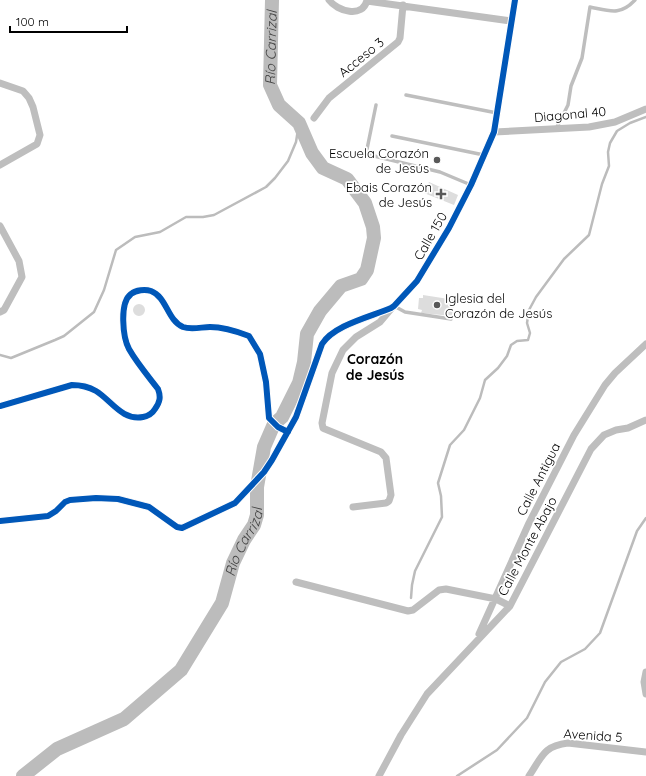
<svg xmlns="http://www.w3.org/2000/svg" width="646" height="776" font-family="Quicksand,sans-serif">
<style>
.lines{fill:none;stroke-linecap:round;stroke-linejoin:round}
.stream{stroke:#bcbcbc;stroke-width:2.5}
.river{stroke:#bcbcbc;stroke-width:14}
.building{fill:#ddd}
.service{stroke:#bebebe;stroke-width:3.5}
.minor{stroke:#bebebe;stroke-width:7}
.cycleway-casing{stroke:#fff;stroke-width:8}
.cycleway{stroke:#0057b8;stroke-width:6}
.poi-dot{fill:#595959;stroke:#fff;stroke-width:1.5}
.labels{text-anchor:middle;stroke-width:3.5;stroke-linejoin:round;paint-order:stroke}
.street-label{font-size:13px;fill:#000;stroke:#fff}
.poi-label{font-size:13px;fill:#000;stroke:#fff;text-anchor:end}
.water-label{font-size:14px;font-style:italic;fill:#414141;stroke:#fff}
.neighbourhood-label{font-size:14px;font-weight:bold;fill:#000;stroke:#fff}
</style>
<rect width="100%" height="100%" fill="#fff"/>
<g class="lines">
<path class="stream" d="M0,355l11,3 44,-18 9,-4 30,-24 10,-22 12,-40 19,-13 25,-5 26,-15h17l11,-2 52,-28 9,-9 13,-17 8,-19 3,-19
M411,598l1,-13 3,-14 27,-54 -1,-21 -3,-13 12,-38 14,-15 16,-32 5,-18 13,-12 9,-12 4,-11 6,-4 11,-1 2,-7 -3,-10 2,-13 7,-13 28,-38 25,-24 13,-51 7,-18 -1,-14 2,-9 7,-12 13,-8 16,-6
M457,776l40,-26 30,-32 18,-36 16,-20 24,-13 15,-16 37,-102 9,-13"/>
<path class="river" id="s1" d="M23,776l34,-27 67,-30 57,-49 41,-67 11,-40 11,-23 10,-15 3,-10v-28l7,-40 10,-23 8,-7 17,-34 5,-21 3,-28 13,-23 21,-25 20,-7 6,-9 7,-32 -1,-11 -8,-24 -18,-24 -24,-11 -11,-15 -13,-30 -20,-18 -9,-20 2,-85"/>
</g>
<path class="building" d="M429,182l29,13 -4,10 -30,-12z
M423,295l32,5 -3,16 -31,-3 1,-3 -4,-1 1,-11h4z
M133 310a6 6 0 1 1 12 0a6 6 0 1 1-12 0Z"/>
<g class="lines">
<path class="service" d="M406,95l91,18
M376,105l-10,49 74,18 31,13
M556,129l12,-24 3,-19 11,-28 8,-51c20,4 30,9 45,-7
M392,136l92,19
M394,306l11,6 46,7"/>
<path class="minor" d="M329,0c8,11 34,19 38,0
M367,1l144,20
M0,83l23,8 6,7 4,9 7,28 -3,9 -37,21
M314,118l15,-20 69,-56 2,-4 3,-33
M494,132l95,-5 26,-5 31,-13
M0,226l19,35 3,16 -18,33 -4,2
M0,406l72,-21c8,0 17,2 24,6 15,9 26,30 47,26 5,-1 9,-3 12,-8 5,-7 6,-12 3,-20 -10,-13 -21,-26 -29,-40 -6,-11 -10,-46 2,-55 5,-4 14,-5 20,-3 16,6 16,29 32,36 8,3 19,0 27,0 14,0 26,4 39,9l11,18 6,28 3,36 9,9 10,5
M353,507l33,-4 3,-2 2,-6 -5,-37 -5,-6 -56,-23 -2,-1 -1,-5 10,-50 11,-23 13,-13 24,-15 11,-13
M0,521l48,-5 8,-5 9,-9 5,-2 26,-2 22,1 31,8 28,20 5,1 53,-25 29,-31 8,-12 24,-43 26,-73c12,-19 48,-27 69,-36l3,-2 23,-25 32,-53 22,-43 23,-53 21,-132
M296,582l112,29 5,-1 26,-20 7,-1 50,10 14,7
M479,634l50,-111 45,-88 31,-50 10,-12 31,-29
M646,672l-2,10 2,12
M379,776l22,-41 26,-41 83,-88 81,-157 13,-14 12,-5 12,-2 18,-8
M529,776c13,-19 14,-30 39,-33l78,9"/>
<g class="cycleway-casing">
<path id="cycleway" d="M0,406l72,-21c8,0 17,2 24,6 15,9 26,30 47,26 5,-1 9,-3 12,-8 5,-7 6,-12 3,-20 -10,-13 -21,-26 -29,-40 -6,-11 -10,-46 2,-55 5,-4 14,-5 20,-3 16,6 16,29 32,36 8,3 19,0 27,0 14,0 26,4 39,9l11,18 6,28 3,36 9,9 10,5
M0,521l48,-5 8,-5 9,-9 5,-2 26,-2 22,1 31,8 28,20 5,1 53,-25 29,-31 8,-12 24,-43 26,-73c12,-19 48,-27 69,-36l3,-2 23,-25 32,-53 22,-43 23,-53 21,-132"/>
</g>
<use href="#cycleway" class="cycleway"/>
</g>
<g class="poi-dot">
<circle cx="437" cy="160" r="4"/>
<path d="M439 188h4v4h4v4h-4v4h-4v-4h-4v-4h4z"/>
<circle cx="437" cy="305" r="4"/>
</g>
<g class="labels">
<g class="street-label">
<text transform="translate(361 57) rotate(-39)" y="5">Acceso 3</text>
<text transform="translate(570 114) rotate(-5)" y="5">Diagonal 40</text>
<text transform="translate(430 236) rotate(-60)" y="5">Calle 150</text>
<text transform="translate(538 479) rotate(-63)" y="5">Calle Antigua</text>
<text transform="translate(527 546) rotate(-62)" y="5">Calle Monte Abajo</text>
<text transform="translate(593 735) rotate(4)" y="5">Avenida 5</text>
</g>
<g class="poi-label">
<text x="429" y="158">Escuela Corazón<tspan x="429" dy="15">de Jesús</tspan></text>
<text x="432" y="192">Ebais Corazón<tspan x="432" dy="15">de Jesús</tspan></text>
<text x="445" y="303" text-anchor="start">Iglesia del<tspan x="445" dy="15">Corazón de Jesús</tspan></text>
</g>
<g class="water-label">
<text dy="5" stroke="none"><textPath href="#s1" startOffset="912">Río Carrizal</textPath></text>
<text dy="5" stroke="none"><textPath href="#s1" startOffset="336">Río Carrizal</textPath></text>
</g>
<g class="neighbourhood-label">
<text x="375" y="364">Corazón<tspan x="375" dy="16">de Jesús</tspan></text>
</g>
</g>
<path d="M10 26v6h117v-6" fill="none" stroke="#000000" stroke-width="2"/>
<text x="16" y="26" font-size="12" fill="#000000" stroke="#ffffff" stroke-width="3" paint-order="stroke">100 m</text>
</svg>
